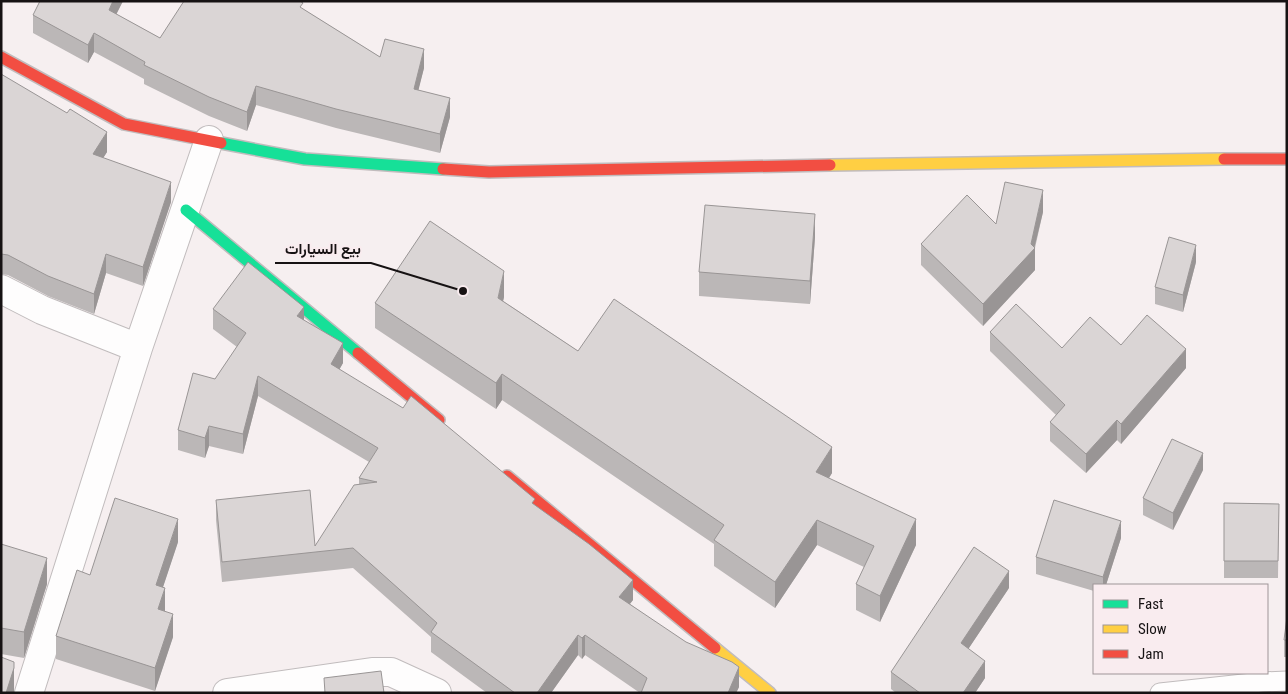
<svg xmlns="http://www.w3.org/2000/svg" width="1288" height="694" font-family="'Roboto Condensed',Vazirmatn,sans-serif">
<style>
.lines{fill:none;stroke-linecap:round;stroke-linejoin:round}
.lane-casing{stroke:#c1bcbd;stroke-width:21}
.street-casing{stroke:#c1bcbd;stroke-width:30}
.fast-casing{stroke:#c1bcbd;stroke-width:14}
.slow-casing{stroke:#c1bcbd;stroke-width:14}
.jam-casing{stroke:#c1bcbd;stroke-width:14}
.lane{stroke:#fefdfd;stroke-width:19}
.street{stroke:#fefdfd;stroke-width:28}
.fast{stroke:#16e098;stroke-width:11}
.slow{stroke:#ffcf43;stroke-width:11}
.jam{stroke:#f24e42;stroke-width:11}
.wall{fill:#bbb7b7}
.shaded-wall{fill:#999595}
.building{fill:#dad5d5;stroke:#999595}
.leader{fill:none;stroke:#161213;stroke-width:2}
.callout-dot{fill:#161213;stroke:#f9ecef;stroke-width:2}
.callout-label{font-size:15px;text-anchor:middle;font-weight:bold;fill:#161213;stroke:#f9ecef;stroke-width:4;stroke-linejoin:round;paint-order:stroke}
</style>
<rect width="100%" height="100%" fill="#f6eff0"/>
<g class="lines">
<g class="lane-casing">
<path id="lane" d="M1160,693l102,-11 25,-1"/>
</g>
<g class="street-casing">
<path id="street" d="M1,289l41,21 96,38
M29,693l109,-345 71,-208
M227,693l145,-21h19l46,21"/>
</g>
<g class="fast-casing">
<path id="fast" d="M221,143l84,16 138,10
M186,210l172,143"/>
</g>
<g class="slow-casing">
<path id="slow" d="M830,165l394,-6
M715,648l55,45"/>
</g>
<g class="jam-casing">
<path id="jam" d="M1,57l123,67 97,19
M1224,159h63
M443,169l46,3 341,-7
M358,353l81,67
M507,476l208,172"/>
</g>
<use href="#lane" class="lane"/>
<use href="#street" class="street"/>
<use href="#fast" class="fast"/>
<use href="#slow" class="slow"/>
<use href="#jam" class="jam"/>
</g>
<path class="wall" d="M123,1l-7,13 44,24 143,-29 77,48 44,11 -6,22 32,27 -10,36 -104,-25 -80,-23 -9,26 -38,-15 -65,-32v-5l-50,-27 -6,11 -55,-30v-18z
M1,74l106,78 -4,6 68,44 -28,84 -37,-13 -12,41 -46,-18 -40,-21 -7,-1z
M1043,212l-8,36v22l-52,56 -62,-61v-21z
M815,237l-5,67 -111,-8v-24z
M1196,262l-13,50 -28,-8v-17z
M504,297l-1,4 75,50 254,122 -3,5 87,67 -36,77 -24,-12v-26l8,-17 -47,-22 -42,63 -61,-42v-22l-212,-144 -6,9 -121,-81v-25z
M213,309l91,11 39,43 -4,7 196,136 98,94 -3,4 109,83 -3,6h-96l-55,-38 -3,4 -4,-4 -27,38h-64l-56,-41v-15l-78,-69 -131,14 -6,-62v-20l99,46 44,-62v-6l10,-16 -111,-66 -15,58 -34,-8 -4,12 -27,-8v-20l37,-51 22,-32 -24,-18z
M990,332l72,16 59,-3 65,23 -65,76 -4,-4 -31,33 -36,-32v-19l6,-7 -66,-64z
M1203,470l-30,60 -30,-15v-17z
M1224,503l55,1 -1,74h-54z
M1121,538l-15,47h-12v6l-58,-17v-17z
M178,542l-15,45 2,25 8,25 -18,54 -99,-32v-23l34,-61z
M1,544l46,40 -23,74 -23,-4z
M1009,588l-41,61 17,29 -10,15h-79l-5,-4v-17z
M1287,617v40h-3v-17z"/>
<path class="shaded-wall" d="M113,1h10l-14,28v-19z
M94,33v19l-6,11v-18z
M424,49v19l-10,40v-19z
M256,86v19l-9,26v-19z
M450,98v19l-10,36v-19z
M107,132v20l-14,22v-20z
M171,182v20l-28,84v-19z
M1043,190v22l-9,37 1,-1v22l-52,56v-22l48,-60z
M815,214v23l-5,67v-23z
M1196,245v17l-13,50v-17z
M106,254v19l-12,41v-20z
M504,271v26l-6,26v-25z
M304,307v21l-7,-12z
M343,343v20l-12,21v-20z
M1186,349v19l-65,76v-20z
M502,374v26l-6,9v-26z
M258,376v20l-15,58v-20z
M1117,420v20l-31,33v-19z
M209,426v20l-4,12v-20z
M832,447v26l-16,25v-26z
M1203,453v17l-30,60v-17z
M178,519v23l-22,66v-23z
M916,519v26l-36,77v-26z
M817,520v25l-42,63v-26z
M1121,521v17l-15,47h-3v-8z
M47,558v26l-23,74v-26z
M1009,571v17l-48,72v-17z
M633,580v20l-14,17v-20z
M165,588v23l-7,22v-24z
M173,614v23l-18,54v-23z
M578,635v20l-27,38h-14z
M585,635v20l-3,4v-21z
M985,661v17l-10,15h-12z
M14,662v31h-8z
M739,667v20l-3,6h-8z"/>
<path class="building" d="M40,1h73l-4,9 51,28 24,-37h116l3,2 -3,4 80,50 5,-18 39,10 -10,40 36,9 -10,36 -104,-25 -80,-23 -9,26 -38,-15 -65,-32 1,-3 -51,-29 -6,12 -55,-30z
M1,74l66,39 3,-4 37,23 -14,22 78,28 -28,85 -37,-13 -12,40 -46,-18 -40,-21 -7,-1z
M1005,182l38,8 -12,54 4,4 -52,56 -62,-60 46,-49 29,29z
M705,205l110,9 -5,67 -111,-9z
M430,221l74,50 -6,27 80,53 36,-52 218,148 -16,25 100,47 -36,77 -24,-12 18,-38 -57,-26 -42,62 -61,-42 10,-15 -222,-151 -6,9 -121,-80z
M1169,237l27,8 -13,50 -28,-8z
M248,262l56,45 -7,9 46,27 -12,21 72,44 8,-12 124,103 -3,4 57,41 44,36 -14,17 67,45 46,20 7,5 -11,26h-87l6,-15 -62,-43 -3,3 -4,-3 -41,58h-22l-84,-61 6,-9 -84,-75 -131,14 -6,-62 94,-10 5,56 39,-61 23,-3 -18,-4 19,-30 -120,-72 -15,58 -34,-8 -4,12 -27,-8 15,-57 22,6 31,-46 -33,-24z
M1016,304l46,44 28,-31 31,28 26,-30 39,34 -65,75 -4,-4 -31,34 -36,-32 15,-17 -75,-73z
M1172,439l31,14 -30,60 -30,-15z
M115,498l63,21 -22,66 9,3 -7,21 15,5 -18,54 -99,-32 21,-66 13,5z
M1054,500l67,21 -18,56 -67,-20z
M1224,503l55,1 -1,57h-54z
M1,544l46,14 -23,74 -23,-4z
M974,547l35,24 -48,72 24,18 -22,32h-43l-29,-21z
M1287,617v23h-3z
M1,657l13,5v6l-8,25h-5z
M381,671l3,22h-59l-1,-15z"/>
<path class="leader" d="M463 291L371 263H275"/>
<circle class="callout-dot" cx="463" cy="291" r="5"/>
<g class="callout-label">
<text x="323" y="254">بيع السيارات</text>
</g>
<rect width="1288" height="694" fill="none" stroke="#161213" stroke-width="5"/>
<rect x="1093" y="584" width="175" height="90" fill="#f9ecef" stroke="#9e9597"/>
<rect x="1103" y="600" width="25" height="8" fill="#16e098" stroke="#9e9597"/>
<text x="1138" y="609" font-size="15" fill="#161213">Fast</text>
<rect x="1103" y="625" width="25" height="8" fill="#ffcf43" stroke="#9e9597"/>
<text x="1138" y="634" font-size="15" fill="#161213">Slow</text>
<rect x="1103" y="650" width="25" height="8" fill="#f24e42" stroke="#9e9597"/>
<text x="1138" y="659" font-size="15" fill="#161213">Jam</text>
</svg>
